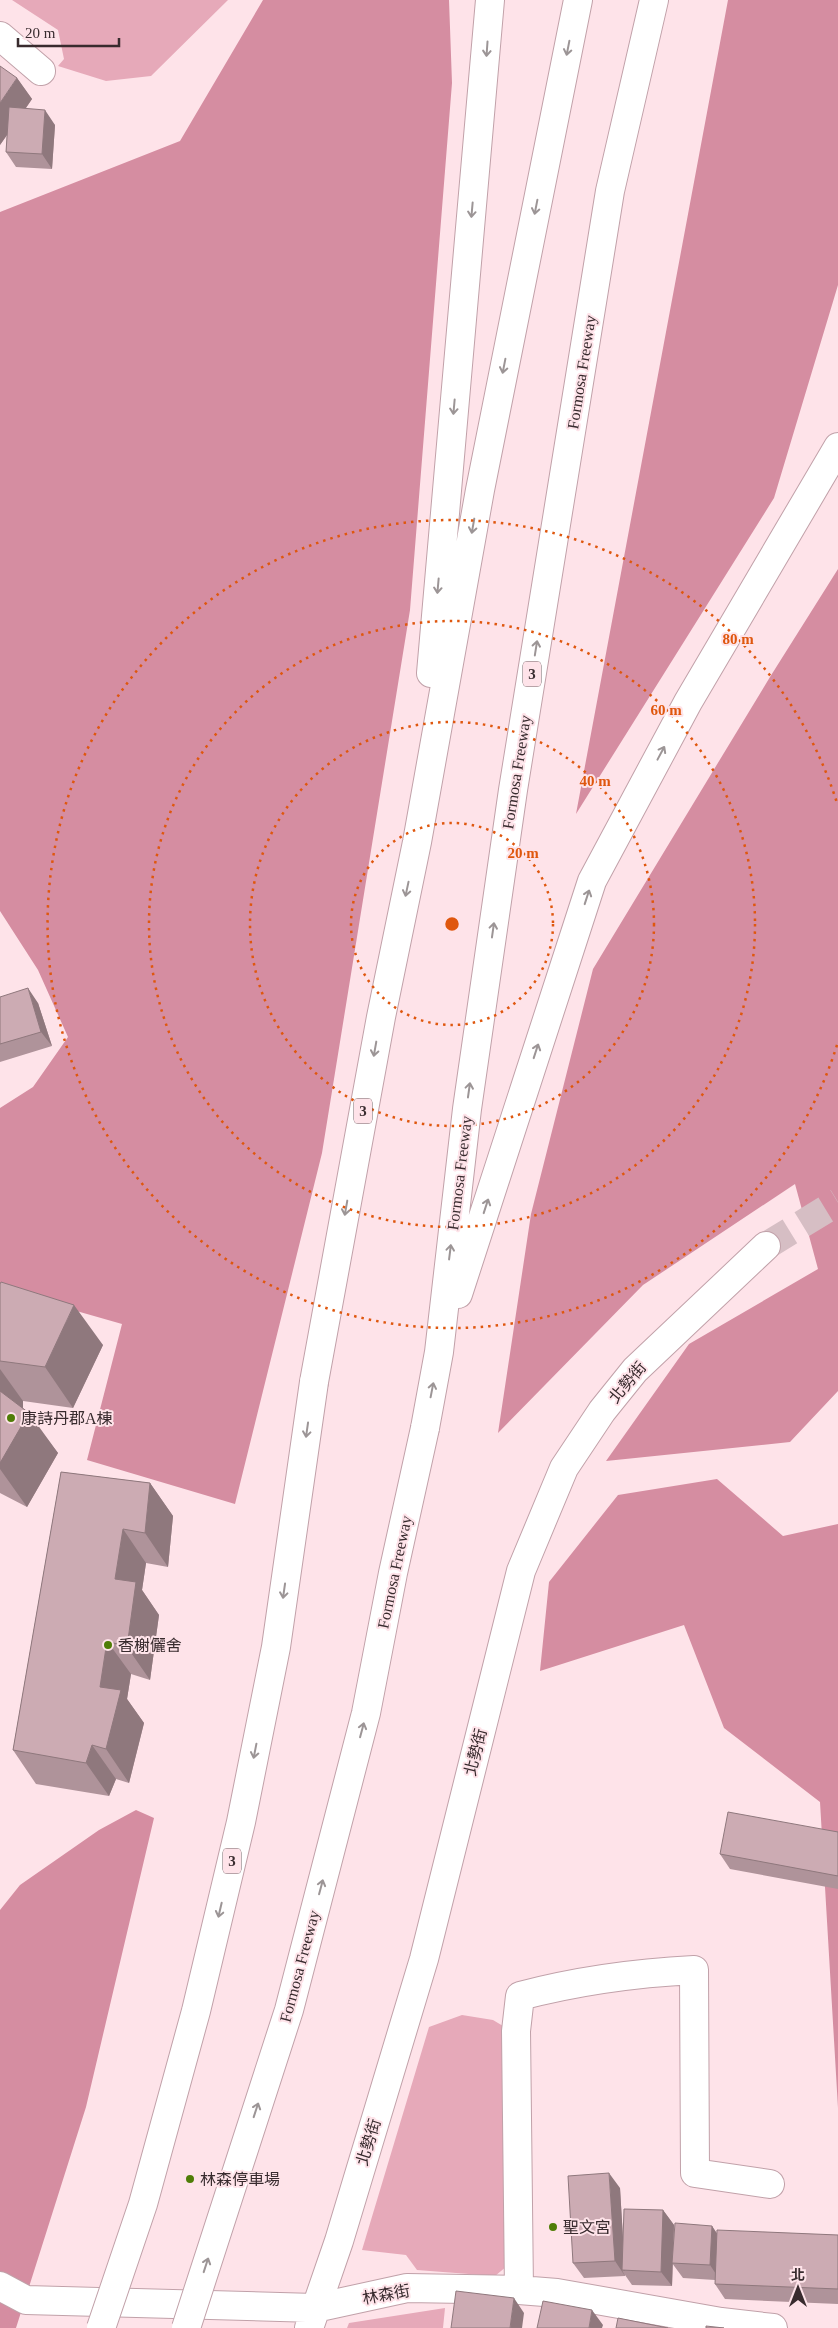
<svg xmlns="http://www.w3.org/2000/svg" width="838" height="2328" font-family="'Times New Roman','Noto Sans TC',serif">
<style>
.green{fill:#e6a9b9}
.forest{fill:#d58da1}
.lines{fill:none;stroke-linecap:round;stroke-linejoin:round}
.minor-tunnel{stroke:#d6bec4;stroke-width:28;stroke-dasharray:28 14;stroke-linecap:butt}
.minor-casing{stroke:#c1a1a9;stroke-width:30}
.highway-casing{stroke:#c1a1a9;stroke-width:30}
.minor{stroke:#fff;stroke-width:28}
.highway{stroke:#fff;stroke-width:28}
.highway-bridge-casing{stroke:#c1a1a9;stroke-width:30;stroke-linecap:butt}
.highway-bridge{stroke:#fff;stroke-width:28}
.wall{fill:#af939a}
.shaded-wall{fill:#8f787d}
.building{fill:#ccabb3;stroke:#8f787d}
.oneway{stroke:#9c9596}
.ring{fill:none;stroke:#df570e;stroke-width:2.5;stroke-dasharray:2.5 5}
.poi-dot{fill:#4f7d07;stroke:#fee3e9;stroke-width:2}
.labels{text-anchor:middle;stroke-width:4;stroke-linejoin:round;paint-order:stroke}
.shield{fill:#fee3e9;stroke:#736266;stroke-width:1}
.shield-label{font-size:15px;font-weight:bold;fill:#382b2e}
.street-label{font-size:16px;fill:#382b2e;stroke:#fee3e9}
.poi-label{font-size:16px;fill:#382b2e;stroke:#fee3e9;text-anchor:start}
.centre{fill:#df570e;stroke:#fee3e9;stroke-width:2.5}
.ring-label{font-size:15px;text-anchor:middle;font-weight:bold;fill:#df570e;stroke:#fee3e9;stroke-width:4;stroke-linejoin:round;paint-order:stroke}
</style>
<rect width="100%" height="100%" fill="#fee3e9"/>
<path class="green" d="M12,0h216l-77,76 -45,5 -48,-15 6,-7 -6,-29z
M462,2015l31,5 10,6 4,240 -12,10 -78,-6 -11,-15 -44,-5 67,-223z
M445,2308l-2,20h-96l2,-5z"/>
<path class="forest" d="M263,0h186l3,83 -42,527 -88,543 -87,351 -148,-44 35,-136 -91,-26 -31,-4v-186l33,-21 35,-50 -30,-67 -38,-59v-699l180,-71z
M728,0h110v285l-64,213 -198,316z
M838,569v822l-48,51 -184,19 83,-117 129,-75 -23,-85 -152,101 -145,148 33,-219 62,-245 177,-292z
M717,1479l66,57 55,-12v584l-18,-306 -96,-74 -40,-103 -144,46 9,-89 69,-87z
M136,1810l18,8 -68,289 -70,221h-16v-418l20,-25 79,-55z"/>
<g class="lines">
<path class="minor-tunnel" d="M766,1246l72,-44"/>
<g class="minor-casing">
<path id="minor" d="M0,36l41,35
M0,2286l26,14 289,8 92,-20 112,2 38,3 164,29 52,6
M519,2290l-3,-259 4,-35c57,-15 115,-23 174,-26l1,203 75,11
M309,2328l30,-87 85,-282 97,-388 43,-103 38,-57 33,-41 131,-124"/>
</g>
<g class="highway-casing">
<path id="highway" d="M431,673l59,-673
M458,1294l134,-413 96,-179 150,-255
M314,1382l67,-365 36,-175 63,-352 98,-490
M425,1428l14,-76 28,-243 46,-319 97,-599 44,-191"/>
</g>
<use href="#minor" class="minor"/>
<use href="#highway" class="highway"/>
<g class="highway-bridge-casing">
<path id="highway-bridge" d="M101,2328l42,-124 53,-193 45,-189 35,-175 38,-265
M186,2328l103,-318 77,-297 27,-140 32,-145"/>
</g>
<use href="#highway-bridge" class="highway-bridge"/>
</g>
<path class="wall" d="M17,78l15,21 -6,9 29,17 -3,44 -36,-2 -10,-15 1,-17 -7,10z
M0,997l38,6 14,43 -52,16z
M0,1284l103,61 -30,63 -50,-7v7l35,45 -31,54 -27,-14z
M61,1472l89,11 23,33 -5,51 -22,-4 -4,27 17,25 -9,65 -19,-6 -4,25 17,24 -15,60 -13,-4 -7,17 -73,-12 -23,-34z
M838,1832v57l-108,-20 -10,-15z
M620,2188l3,52 40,-30 11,15 -2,61 -40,-1 -7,-10v1l-41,2 -11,-15z
M712,2226l5,8 121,1v69l-113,-5 -10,-15v-4l-32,-2 -11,-15z"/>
<path class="shaded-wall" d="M17,78l15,21 -32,46v-42z
M45,110l10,15 -3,44 -10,-15z
M28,988l10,15 14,43 -11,-14z
M74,1305l29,40 -30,63 -28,-41z
M0,1369l23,32v23l6,-11 29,40 -31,54 -27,-38z
M150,1483l23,33 -5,51 -23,-34z
M123,1529l23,34 -4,27 17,25 -9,65 -23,-33 -12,-68z
M107,1641l24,33 -4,25 17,24 -15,60 -23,-34 -6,-62z
M92,1745l24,34 -7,17 -23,-33z
M609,2173l11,15 5,83 -3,-1 3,6 -10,-15z
M663,2210l11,15 -2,61 -11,-14z
M712,2226l10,15 -2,39 -10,-15z
M514,2298l10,15 -2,15h-12z
M592,2310l11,15 -1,3h-13z"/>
<path class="building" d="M0,66l17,12 -17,25z
M9,107l36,3 -3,44 -36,-2z
M28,988l13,44 -41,12v-47z
M1,1282l73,23 -29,62 -45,-6v-77z
M0,1391l29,22 -29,50z
M61,1472l89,11 -5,50 -22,-4 -8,50 21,3 -9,65 -20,-6 -7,46 21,3 -15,59 -14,-4 -6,18 -73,-13z
M728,1812l110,20v44l-118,-22z
M609,2173l6,88 -42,2 -5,-87z
M624,2209l39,1 -2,62 -39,-2z
M675,2223l37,3 -2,39 -38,-2z
M717,2230l121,5v54l-123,-5z
M456,2291l58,7 -4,30h-59z
M543,2301l49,9 -3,18h-52z
M618,2318l50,10h-52z
M706,2326l18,2h-18z"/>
<defs><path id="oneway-shaft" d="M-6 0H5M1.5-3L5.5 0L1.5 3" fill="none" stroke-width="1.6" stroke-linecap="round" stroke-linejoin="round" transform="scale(1.25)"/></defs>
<g class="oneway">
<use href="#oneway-shaft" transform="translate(568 48) rotate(101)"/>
<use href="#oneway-shaft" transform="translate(487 49) rotate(94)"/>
<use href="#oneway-shaft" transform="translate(536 207) rotate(101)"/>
<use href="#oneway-shaft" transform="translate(472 210) rotate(95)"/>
<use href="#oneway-shaft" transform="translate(504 366) rotate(101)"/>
<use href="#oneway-shaft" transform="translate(454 407) rotate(95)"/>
<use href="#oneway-shaft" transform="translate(473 526) rotate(100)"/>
<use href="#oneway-shaft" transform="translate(438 586) rotate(95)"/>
<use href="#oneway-shaft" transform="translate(536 648) rotate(-81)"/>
<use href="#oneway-shaft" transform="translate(661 753) rotate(-62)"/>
<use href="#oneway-shaft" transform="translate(407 889) rotate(102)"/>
<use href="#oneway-shaft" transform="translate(587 897) rotate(-72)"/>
<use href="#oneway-shaft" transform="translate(493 930) rotate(-82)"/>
<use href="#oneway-shaft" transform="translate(375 1049) rotate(100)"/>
<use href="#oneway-shaft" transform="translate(536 1051) rotate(-72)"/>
<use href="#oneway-shaft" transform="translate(469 1090) rotate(-82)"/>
<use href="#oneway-shaft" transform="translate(486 1206) rotate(-72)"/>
<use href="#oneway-shaft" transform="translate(346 1208) rotate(100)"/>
<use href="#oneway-shaft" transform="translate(450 1252) rotate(-83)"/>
<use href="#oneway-shaft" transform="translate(432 1390) rotate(-79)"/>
<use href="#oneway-shaft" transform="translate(307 1430) rotate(98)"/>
<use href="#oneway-shaft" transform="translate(284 1591) rotate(98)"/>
<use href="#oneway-shaft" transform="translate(362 1730) rotate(-75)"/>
<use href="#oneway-shaft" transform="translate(255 1751) rotate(101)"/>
<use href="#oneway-shaft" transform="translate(321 1887) rotate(-75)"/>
<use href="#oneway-shaft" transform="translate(220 1910) rotate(103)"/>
<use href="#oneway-shaft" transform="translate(256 2110) rotate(-72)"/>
<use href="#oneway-shaft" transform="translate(206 2265) rotate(-72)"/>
</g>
<g class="ring">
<circle cx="452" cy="924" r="101"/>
<circle cx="452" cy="924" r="202"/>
<circle cx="452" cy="924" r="303"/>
<path d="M837 1045A404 404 0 1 1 837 803"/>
</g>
<g class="poi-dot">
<circle cx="11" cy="1418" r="5"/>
<circle cx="108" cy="1645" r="5"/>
<circle cx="190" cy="2179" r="5"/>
<circle cx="553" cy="2227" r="5"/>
</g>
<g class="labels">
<g class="shield">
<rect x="523" y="661.5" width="18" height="25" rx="4"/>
<rect x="354" y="1098.5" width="18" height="25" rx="4"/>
<rect x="223" y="1848.5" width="18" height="25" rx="4"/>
</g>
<g class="shield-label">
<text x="532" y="679">3</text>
<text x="363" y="1116">3</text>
<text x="232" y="1866">3</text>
</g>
<g class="street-label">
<text transform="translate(581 372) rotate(-81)" y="6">Formosa Freeway</text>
<text transform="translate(516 772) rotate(-81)" y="6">Formosa Freeway</text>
<text transform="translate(459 1173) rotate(-83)" y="6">Formosa Freeway</text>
<text transform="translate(627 1382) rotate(-50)" y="6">北勢街</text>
<text transform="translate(394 1572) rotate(-78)" y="6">Formosa Freeway</text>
<text transform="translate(475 1752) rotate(-76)" y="6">北勢街</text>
<text transform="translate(299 1966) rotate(-75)" y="6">Formosa Freeway</text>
<text transform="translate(368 2142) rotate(-73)" y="6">北勢街</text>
<text transform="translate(386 2294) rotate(-10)" y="6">林森街</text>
</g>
<g class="poi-label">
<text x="21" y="1424">康詩丹郡A棟</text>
<text x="118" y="1651">香榭儷舍</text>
<text x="200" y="2185">林森停車場</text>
<text x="563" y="2233">聖文宮</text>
</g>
</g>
<circle cx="452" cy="924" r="8" class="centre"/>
<g class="ring-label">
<text x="738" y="644">80 m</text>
<text x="666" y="715">60 m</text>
<text x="595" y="786">40 m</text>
<text x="523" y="858">20 m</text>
</g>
<g transform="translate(798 2288)" stroke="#fee3e9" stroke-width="4" paint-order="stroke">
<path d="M0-4L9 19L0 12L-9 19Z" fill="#382b2e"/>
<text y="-8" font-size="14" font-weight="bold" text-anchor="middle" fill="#382b2e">北</text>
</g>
<path d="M18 38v8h101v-8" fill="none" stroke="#382b2e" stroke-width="2.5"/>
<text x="25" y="38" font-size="15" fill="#382b2e" stroke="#fee3e9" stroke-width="4" paint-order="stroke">20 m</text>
</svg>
